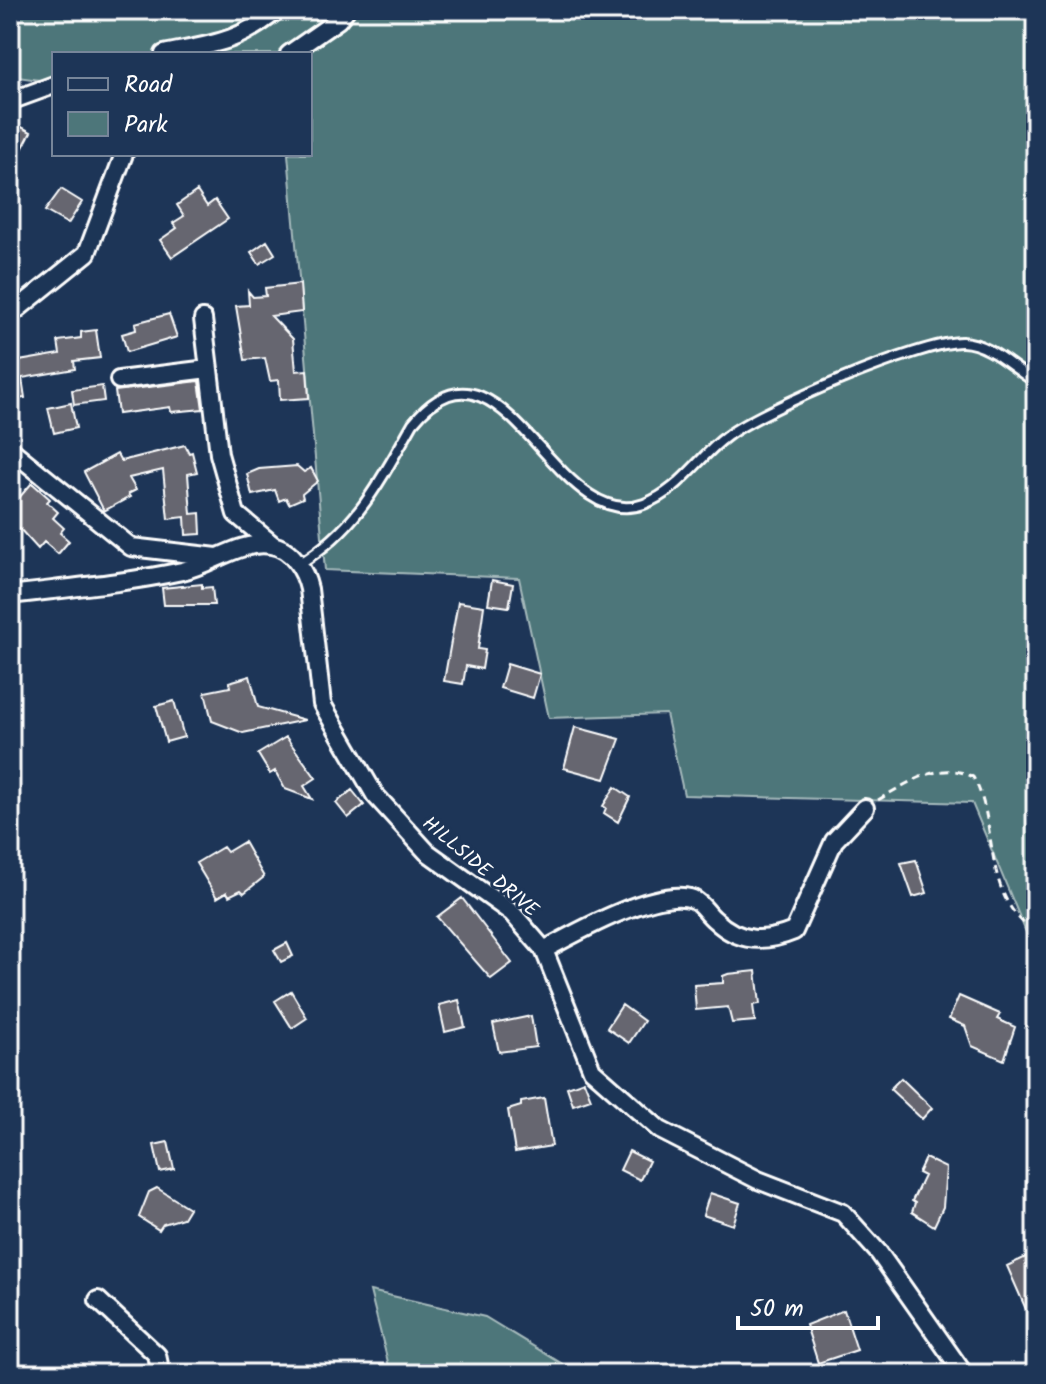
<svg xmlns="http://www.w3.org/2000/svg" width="1046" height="1384" font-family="Kalam,sans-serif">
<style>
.green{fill:#4d767a;stroke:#a6babc;stroke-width:2}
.building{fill:#666670;stroke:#fff;stroke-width:2}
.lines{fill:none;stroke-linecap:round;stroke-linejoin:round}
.lane-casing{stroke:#fff;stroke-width:14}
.street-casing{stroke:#fff;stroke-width:22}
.path{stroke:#fff;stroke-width:3;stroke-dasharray:8 6;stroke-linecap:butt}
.lane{stroke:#1d3557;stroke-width:8}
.street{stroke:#1d3557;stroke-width:16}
.labels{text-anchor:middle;stroke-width:6;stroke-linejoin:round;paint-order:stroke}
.street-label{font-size:20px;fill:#fff;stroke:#1d3557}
</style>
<rect width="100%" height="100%" fill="#1d3557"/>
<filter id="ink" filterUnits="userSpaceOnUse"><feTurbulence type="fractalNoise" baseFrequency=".0125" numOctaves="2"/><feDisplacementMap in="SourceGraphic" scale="16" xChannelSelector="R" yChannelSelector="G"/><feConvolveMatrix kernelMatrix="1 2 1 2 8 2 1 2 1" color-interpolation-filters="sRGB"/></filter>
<g filter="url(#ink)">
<path class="green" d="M10,10h1026v946l-64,-153 -288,-8 -18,-81 -117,4 -30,-140 -194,-8 -37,-416h22v-100h-256v28l-44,-6z
M370,1291l115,26 94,57h-188z"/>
<path class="building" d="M10,121l21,11 -21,41z
M61,189l21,13 -14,22 -23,-13z
M197,191l10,15 8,-6 13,19 -56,38 -12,-17 17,-12 -4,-5 11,-7 -7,-11z
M267,241l8,13 -16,10 -8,-12z
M300,284l2,28 -31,4 22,23 3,32 11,-1 2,28 -29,2 -1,-20 -9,1 -5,-23 -20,2 -9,-54 13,-1 -1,-14 5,6 13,-1 -1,-8z
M169,314l8,23 -50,15 -5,-18 14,-4 -1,-7z
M96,330l4,28 -26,3 1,8 -53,9 3,20 -15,2v-44l8,-1 1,6 41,-7 -2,-13 23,-3v-6z
M199,381l4,28 -32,3 -1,-5 -52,7 -3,-23z
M102,386l2,15 -30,4 -2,-15z
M71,403l5,25 -22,5 -6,-25z
M185,445l4,8 3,-1 5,20 -9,2 3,40 9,-1 1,21 -15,1 -1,-18 -17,2 -5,-49 -34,8 7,12 -8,4 2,3 -26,14 -20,-39 33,-18 4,7z
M297,466l7,6 7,-4 7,13 -16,13 1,4 -14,6 -3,-6 -7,3 -4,-11 -23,5 -5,-21 12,-5z
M32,483l18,16 -3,3 11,10 -5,6 11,10 -4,5 9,8 -11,13 -14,-12 -6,7 -28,-31v-10z
M492,580l21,4 -4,23 -21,-3z
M202,584v4l10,-1 2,18h-50l-2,-17z
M458,602l26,4 -6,43 7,1 -3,19 -16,-3 -3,18 -19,-3z
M507,664l33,10 -7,24 -33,-10z
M250,676l8,31 47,13 -62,13 -31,-12 -7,-29 25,-5 -1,-5z
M174,701l10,36 -18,5 -10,-36z
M575,727l45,12 -15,40 -41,-11z
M286,737l30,41 -12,8 8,13 -27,-10 -10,-18 -5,3 -12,-20z
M615,787l15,10 -12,25 -14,-9 2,-5 -3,-2z
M352,790l12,15 -16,13 -12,-15z
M244,842l20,35 -20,16 -3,-3 -12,6 -2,-4 -10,6 -21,-35 27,-16 4,5z
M916,860l11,33 -14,4 -12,-34z
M462,898l50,65 -21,16 -54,-62z
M287,943l6,13 -12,6 -7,-12z
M756,971l4,33 -7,1 2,16 -23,2 -4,-16 -32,3 -2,-25 29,-2v-7l5,-2z
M291,991l16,27 -15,10 -17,-27z
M959,996l41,18 -3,5 18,8 -11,33 -32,-14 -7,-20 -16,-7z
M459,1000l6,27 -20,5 -6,-27z
M622,1005l22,16 -15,22 -22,-15z
M531,1016l5,31 -37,5 -6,-28z
M901,1078l31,30 -10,11 -32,-30z
M584,1081l7,18 -18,6 -6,-18z
M544,1098l8,48 -37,6 -7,-42 13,-4v-4z
M168,1142l6,27 -14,3 -6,-27z
M629,1151l20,10 -9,19 -20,-10z
M925,1158l21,10 -3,39 -9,19 -22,-14 3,-9 -3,-2 12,-25 -6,-3z
M157,1188l32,20 -6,10 -20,6 -4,6 -20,-13 10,-25z
M710,1193l30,10 -7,22 -30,-10z
M1028,1256l2,4 6,-3v75l-29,-66z
M844,1310l13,40 -39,13 -12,-38z"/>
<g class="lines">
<g class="lane-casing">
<path id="lane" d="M299,564c59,-36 81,-83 114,-141 89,-109 142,114 231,81 37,-14 53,-46 83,-68 34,-26 195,-95 235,-94 28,1 51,27 74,40"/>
</g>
<g class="street-casing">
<path id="street" d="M164,54c49,-10 74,-11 113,-44
M289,54l49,-34 8,-10
M10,101l44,-16
M10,315l77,-62 37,-99
M203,319l16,135 17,60 37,31
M119,380l89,-11
M10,449l121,98 86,10
M10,595c57,-7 116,-12 172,-24 29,-6 58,-31 89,-26 21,3 34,26 38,44l13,115 53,91 52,57 85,61 32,37 48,120 68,60 98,50 85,33 36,40 85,121
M544,950c31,-17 114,-64 149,-51 9,4 14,15 22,21 24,23 50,23 79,11l40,-90 31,-33
M98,1300l59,55 4,19"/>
</g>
<path class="path" d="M878,800c28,-16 63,-41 95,-23 27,46 7,121 63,155"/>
<use href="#lane" class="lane"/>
<use href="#street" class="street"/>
</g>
</g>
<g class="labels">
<g class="street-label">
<text transform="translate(481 866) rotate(40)" y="7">HILLSIDE DRIVE</text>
</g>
</g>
<rect width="1046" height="1384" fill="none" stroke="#1d3557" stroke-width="40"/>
<rect x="20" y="20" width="1006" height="1344" fill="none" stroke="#fff" stroke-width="3" filter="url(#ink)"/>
<rect x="52" y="52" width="260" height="104" fill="#1d3557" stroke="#77869a" stroke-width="2"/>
<rect x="68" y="78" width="40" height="12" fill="#1d3557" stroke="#77869a" stroke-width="2"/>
<text x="124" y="92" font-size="24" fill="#ffffff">Road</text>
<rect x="68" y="112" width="40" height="24" fill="#4d767a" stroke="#77869a" stroke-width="2"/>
<text x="124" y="132" font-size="24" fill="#ffffff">Park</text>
<path d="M738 1316v12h140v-12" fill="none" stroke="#ffffff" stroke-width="4"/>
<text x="750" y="1316" font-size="24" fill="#ffffff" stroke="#1d3557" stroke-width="6" paint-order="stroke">50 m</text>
</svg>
